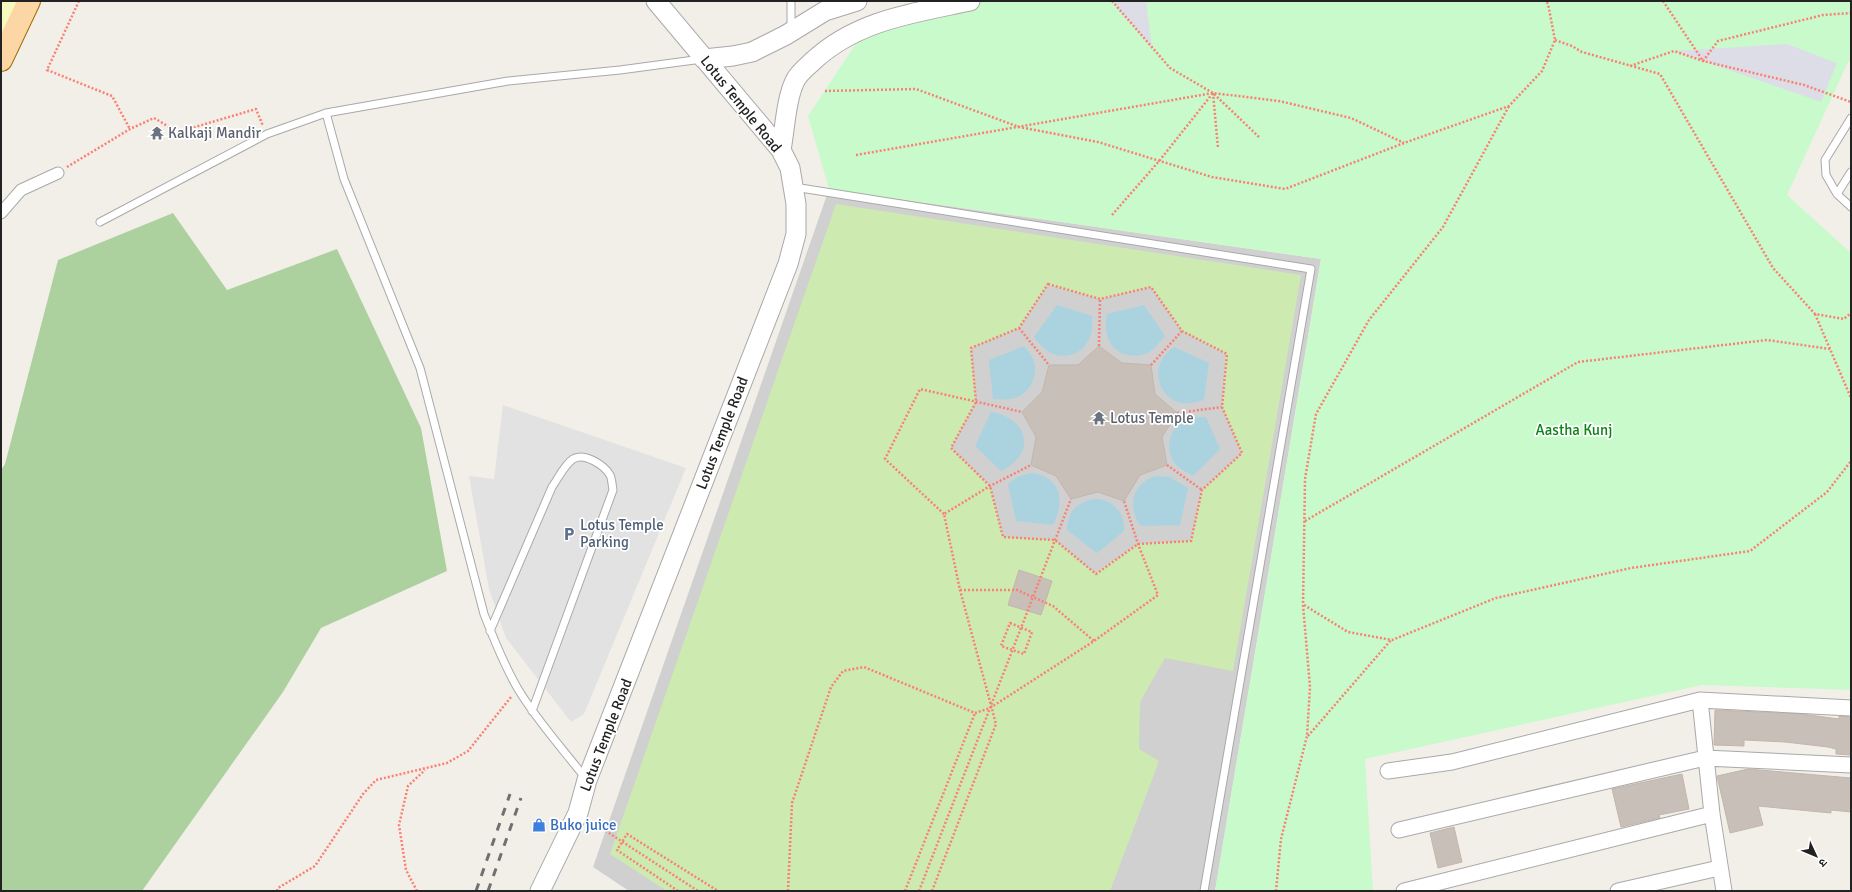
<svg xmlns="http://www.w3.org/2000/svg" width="1852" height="892" font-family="Signika,'Noto Sans Devanagari',sans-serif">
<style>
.religious{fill:#d0d0d0}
.grass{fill:#cdebb0;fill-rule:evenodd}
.forest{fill:#add19e}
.park{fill:#c8facc}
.parking{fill:#e2e2e2}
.plaza{fill:#dddde8}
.water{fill:#aad3df}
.building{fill:#c7bfb8;stroke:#c4b6ab}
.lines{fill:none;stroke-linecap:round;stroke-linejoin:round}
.service-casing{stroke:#a9a9a9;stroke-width:9}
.pedestrian-casing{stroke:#a9a9a9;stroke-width:13}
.minor-casing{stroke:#a9a9a9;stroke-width:17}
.tertiary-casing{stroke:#a9a9a9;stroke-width:21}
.secondary-casing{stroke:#707d05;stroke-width:23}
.primary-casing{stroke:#a06b00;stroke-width:24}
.path{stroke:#fa8072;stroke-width:2.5;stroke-dasharray:2 2;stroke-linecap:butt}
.service{stroke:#fff;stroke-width:7}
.pedestrian{stroke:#fff;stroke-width:11}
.minor{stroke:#fff;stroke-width:15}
.tertiary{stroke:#fff;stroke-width:19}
.secondary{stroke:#f7fabf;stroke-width:21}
.primary{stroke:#fcd6a4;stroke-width:22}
.rail{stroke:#707070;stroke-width:3;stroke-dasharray:8 8;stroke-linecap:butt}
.labels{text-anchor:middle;stroke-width:3.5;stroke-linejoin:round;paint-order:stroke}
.street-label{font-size:15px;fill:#222;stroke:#fff}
.worship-label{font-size:15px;fill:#5b616d;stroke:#fff;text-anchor:start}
.park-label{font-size:15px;fill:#0c8416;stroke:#fff}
.service-label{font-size:15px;fill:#4e5e75;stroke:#fff;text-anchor:start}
.shop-label{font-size:15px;fill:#366cbe;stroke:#fff;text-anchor:start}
</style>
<rect width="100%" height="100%" fill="#f2efe9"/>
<path class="religious" d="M829,189l492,70 -106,632h-586l-36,-24z"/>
<path class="grass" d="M836,204l465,71 -68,396 -68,-13 -25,44 -1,47 20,12 -49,130h-443l-57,-37zM1048,285l52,14 51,-12 31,44 44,23 -4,53 20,46 -40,37 -11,51 -53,3 -43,29 -40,-33 -52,-3 -13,-51 -39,-38 25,-46 -5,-54 48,-20z"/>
<path class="forest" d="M173,213l54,77 110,-41 84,179 26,143 -126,57 -38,64 -141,199h-141v-421l4,-6 53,-204z"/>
<path class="park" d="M957,1h894v60l-3,1 -61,133 64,58v437l-149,-5 -337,74 8,132h-158l106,-632 -492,-70 -21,-73 49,-74z"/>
<path class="parking" d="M503,405l183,63 -102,246 -13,8 -65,-84 -17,-49 -20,-113 25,3z"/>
<path class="plaza" d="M1112,1h34l6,47 -29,-34z
M1787,44l50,19 -16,39 -147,-51z"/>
<path class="water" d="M1057,305l35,11c0,9 1,17 -4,25 -8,15 -27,19 -41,10 -5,-4 -9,-9 -13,-14z
M1144,305l21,31c-5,6 -10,12 -16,16 -16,9 -39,1 -42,-18 -2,-7 -1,-13 0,-20z
M1024,346c3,4 7,8 9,13 7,17 -4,36 -21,40 -6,1 -13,0 -19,0l-4,-39z
M1174,347l35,16 -5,37c-7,2 -15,4 -22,3 -19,-3 -29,-25 -21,-42 3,-6 8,-10 13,-14z
M991,412c38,6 46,42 10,59l-26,-25z
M1193,417h13l14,32 -27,27c-5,-3 -11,-6 -16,-10 -16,-18 -6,-44 16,-49z
M1031,473c31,4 34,28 22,52l-37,-4 -8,-37 9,-7z
M1156,476l14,1 18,11 -8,37 -39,1c-15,-19 -8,-44 15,-50z
M1096,499c18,1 29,14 28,32l-27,22 -30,-23c0,-18 11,-29 29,-31z"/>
<path class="building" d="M1099,346l23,17 29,2 4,29 22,19 -15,24 5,28 -27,10 -16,26 -26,-9 -27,7 -15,-23 -25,-11 5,-28 -14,-25 20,-20 7,-27h29z
M1019,570l33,11 -11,34 -33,-10z
M1715,710l87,4 37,5v-3l12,1v38l-15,-1v-5l-8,-2 -43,-5 -41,-2v6l-30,-1z
M1748,769l103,9v34l-20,-2v3l-73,-7 5,19 -33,8 -13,-57z
M1682,774l7,35 -30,6 1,3 -39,9 -9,-38z
M1454,827l8,35 -24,6 -8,-35z"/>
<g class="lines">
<g class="service-casing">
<path id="service" d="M791,1v28
M326,113l18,66 76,189 64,246c10,26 20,51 34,75 19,32 45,60 68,90
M1851,118l-26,42 1,15 11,19 14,13
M794,187l517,82 -107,622
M1837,194l14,-22
M100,222l167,-88 59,-21 182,-32 112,-11 82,-11
M490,631l62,-144c6,-8 12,-22 21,-28 11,-7 31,6 37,16 2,4 2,10 3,15l-81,221"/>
</g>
<g class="pedestrian-casing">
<path id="pedestrian" d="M1,213l20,-23 37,-17"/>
</g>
<g class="minor-casing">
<path id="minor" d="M1700,700l12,114 12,77
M1388,771l64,-9 248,-62 151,8
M1399,830l306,-72 146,7
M1404,891l308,-77
M1618,891l101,-23"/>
</g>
<g class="tertiary-casing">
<path id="tertiary" d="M704,59l29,-3 19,-4 34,-17 39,-24 32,-10
M781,150c4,-21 5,-53 15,-71 4,-7 12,-13 17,-18 44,-41 101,-48 157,-60
M540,891l38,-78 9,-33 201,-516 8,-30v-30l-6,-36 -9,-18 -125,-149"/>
</g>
<g class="secondary-casing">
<path id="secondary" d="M1,22l11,-21"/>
</g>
<g class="primary-casing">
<path id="primary" d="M1,60l28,-59"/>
</g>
<path class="path" d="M79,1l-32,69 65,26 18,33
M1112,1l58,67 43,25 46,44
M1663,1l40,60 15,-20 105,-26 28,-2
M1555,40l17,6 10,6 78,22 113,194 42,46 29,5 7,-6
M1630,66l44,-15 29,10 101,24 47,17
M825,91l91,-2 103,38 79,15 114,35 73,12 119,-46 105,-37 33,-35 13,-31 -7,-36 -2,-3
M1213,93l5,55
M856,155l357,-62 66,8 72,17 53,25
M67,167l63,-38 24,-11 24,14 78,-23 7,17
M1112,215l48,-55 53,-67
M1048,284l52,15 51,-12 31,44 45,23 -5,53 20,46 -40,37 -11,51 -53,3 -42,30 -41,-34 -52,-3 -13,-51 -39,-38 25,-46 -5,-54 48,-20z
M1815,314l36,84
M1019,328l30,37
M1099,346l1,-47
M1151,365l31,-34
M1177,413l45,-6
M1167,465l35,25
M944,514l-59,-55 35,-70 102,23
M1305,521l273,-159 189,-22 63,9
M960,590h57l36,16 41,35
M1304,605l44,27 44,8 104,-42 135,-30 119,-17 77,-59 24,-31
M1010,623l22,9 -8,22 -23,-8z
M1308,736l83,-96
M592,822l106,69
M277,891l1,-3 37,-22 48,-72 13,-14 71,-17 21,-12 43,-54
M417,891l-11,-21 -7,-45 9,-39 17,-16
M678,891l-61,-41 10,-16 91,57
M788,891l4,-88 39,-116 12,-16 21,-4 111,46 15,-5 104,-67 64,-46 -20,-51 -14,-43
M905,891l70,-178
M919,891l152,-392
M932,891l64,-167 -36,-134 -16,-76 46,-28 41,-21
M1276,891l5,-52 26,-103 3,-49 -7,-82 2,-126 11,-65 53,-94 74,-93 66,-121"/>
<use href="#service" class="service"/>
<use href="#pedestrian" class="pedestrian"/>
<use href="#minor" class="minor"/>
<use href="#tertiary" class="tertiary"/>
<use href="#secondary" class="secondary"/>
<use href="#primary" class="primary"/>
<path class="rail" d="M476,891l34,-97
M488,891l33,-93"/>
</g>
<defs>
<g id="temple-bare" transform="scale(1.08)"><path d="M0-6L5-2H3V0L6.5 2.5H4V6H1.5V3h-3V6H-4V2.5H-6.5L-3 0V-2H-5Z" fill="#6b7280" stroke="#fff" stroke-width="2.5" paint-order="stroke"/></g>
<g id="parking-bare" transform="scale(1.08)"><path d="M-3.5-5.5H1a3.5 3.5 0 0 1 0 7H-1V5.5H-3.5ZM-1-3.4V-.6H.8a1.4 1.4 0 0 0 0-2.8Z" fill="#5c6f8a" stroke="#fff" stroke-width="2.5" paint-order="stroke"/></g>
<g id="shop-bare" transform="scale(1.08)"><path d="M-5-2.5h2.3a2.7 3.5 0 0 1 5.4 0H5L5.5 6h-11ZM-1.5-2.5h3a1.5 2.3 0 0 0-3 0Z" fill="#3f7fe0" stroke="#fff" stroke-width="2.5" paint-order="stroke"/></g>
</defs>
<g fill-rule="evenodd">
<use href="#temple-bare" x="157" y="133"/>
<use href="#temple-bare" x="1099" y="418"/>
<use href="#parking-bare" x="569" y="534"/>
<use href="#shop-bare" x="539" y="825"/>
</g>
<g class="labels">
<g class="street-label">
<text transform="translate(741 104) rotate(51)" y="5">Lotus Temple Road</text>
<text transform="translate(722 433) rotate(-69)" y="5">Lotus Temple Road</text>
<text transform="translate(606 735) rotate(-69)" y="5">Lotus Temple Road</text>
</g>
<g class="worship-label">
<text x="168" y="138">Kalkaji Mandir</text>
<text x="1110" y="423">Lotus Temple</text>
</g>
<g class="park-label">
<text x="1574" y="435">Aastha Kunj</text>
</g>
<g class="service-label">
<text x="580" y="530">Lotus Temple<tspan x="580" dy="17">Parking</tspan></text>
</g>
<g class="shop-label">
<text x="550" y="830">Buko juice</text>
</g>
</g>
<rect width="1852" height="892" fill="none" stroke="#222222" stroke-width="4"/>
<g transform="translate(1816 856) rotate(134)" stroke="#ffffff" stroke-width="3" paint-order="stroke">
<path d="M0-3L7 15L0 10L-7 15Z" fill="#222222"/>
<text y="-6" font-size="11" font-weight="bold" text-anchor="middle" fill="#222222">उ</text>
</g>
</svg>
